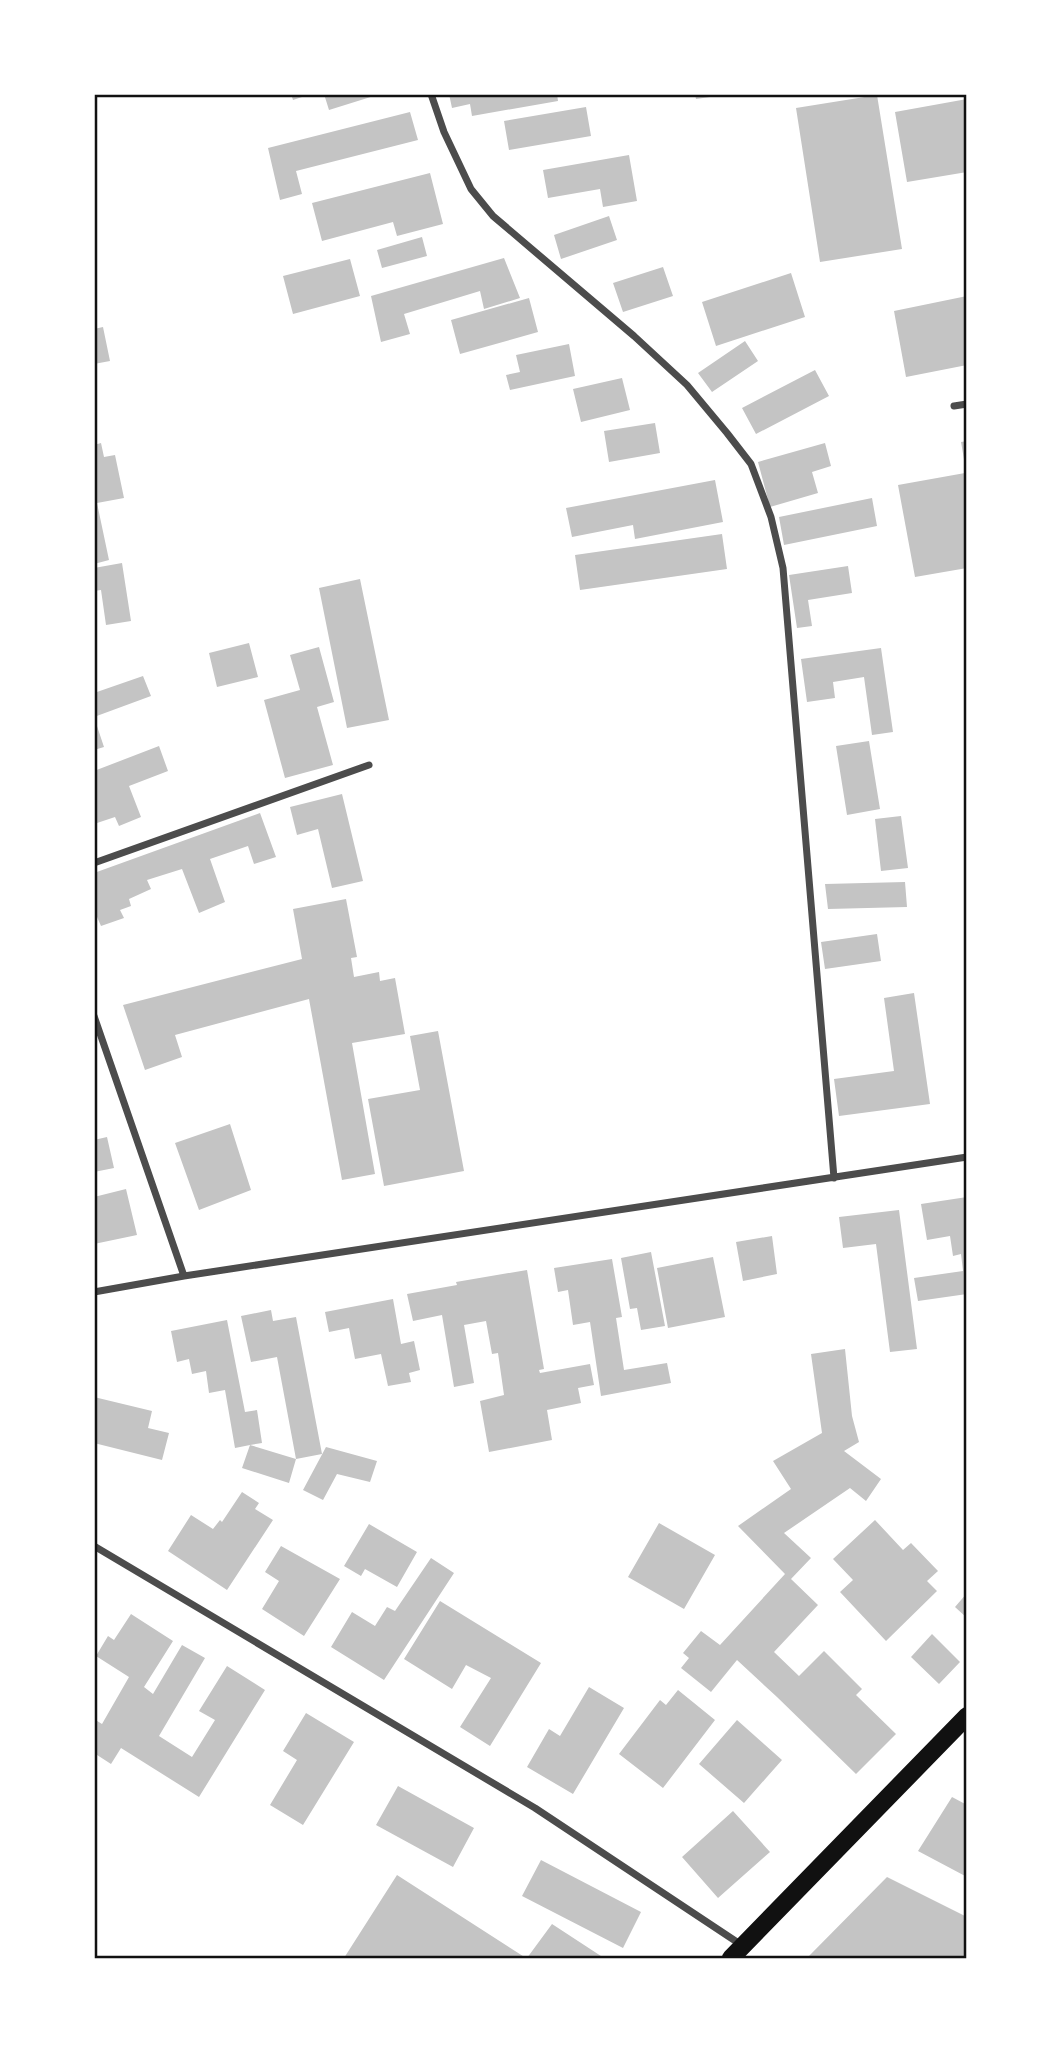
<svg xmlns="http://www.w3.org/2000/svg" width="1061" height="2053" font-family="'Sofia Sans Condensed',sans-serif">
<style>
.building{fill:#c4c4c4}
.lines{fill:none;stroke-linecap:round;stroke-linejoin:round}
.minor{stroke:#4c4c4c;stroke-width:7}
.primary{stroke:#111;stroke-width:18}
.neatline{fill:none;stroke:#111;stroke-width:2.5}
</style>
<rect width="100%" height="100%" fill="#fff"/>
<path class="building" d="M291,94h17v1l-15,5z
M324,94h53v1l-48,15z
M449,94h108l1,7 -86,15 -2,-12 -18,4z
M695,94h21l1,2 -21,3z
M877,95l25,154 -82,13 -24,-154z
M967,99v73l-60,10 -12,-70z
M586,107l5,29 -82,14 -5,-29z
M410,112l8,28 -122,31 6,23 -22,6 -12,-52z
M629,155l8,46 -34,6 -3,-18 -52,9 -5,-28z
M430,173l13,51 -46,12 -4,-14 -71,19 -10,-38z
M609,216l8,24 -56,19 -7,-24z
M422,237l5,19 -45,12 -5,-18z
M504,258l16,40 -36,11 -4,-18 -76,23 6,20 -29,8 -10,-46z
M350,259l10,37 -67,18 -10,-38z
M663,267l10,29 -50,16 -10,-29z
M791,273l14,44 -89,29 -14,-44z
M967,296v69l-61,12 -12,-66z
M529,298l9,34 -78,22 -9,-34z
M103,327l7,34 -16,3v-35z
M745,341l13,20 -46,31 -14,-19z
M569,344l6,32 -65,14 -4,-15 14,-3 -4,-17z
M815,370l14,26 -73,38 -14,-26z
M622,378l8,32 -49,12 -8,-33z
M655,423l5,30 -51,9 -5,-31z
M967,441v24h-2l-4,-23z
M101,443l3,14 11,-2 9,43 -27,5 12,57 -15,4v-119z
M825,443l6,23 -19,6 6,21 -48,14 -12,-45z
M965,473l2,9v86l-52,9 -17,-92z
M715,480l8,42 -88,17 -2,-14 -61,12 -6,-29z
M872,498l5,28 -93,19 -5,-28z
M722,534l5,35 -147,21 -5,-35z
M122,563l9,58 -25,4 -5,-35 -7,1v-23z
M848,566l4,27 -44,7 4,26 -15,2 -8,-53z
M360,579l29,141 -42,8 -28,-140z
M249,643l9,34 -41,10 -8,-34z
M319,647l15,55 -17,5 16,58 -48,13 -21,-78 36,-10 -10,-35z
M881,648l12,84 -21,3 -8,-58 -31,5 2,16 -28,4 -6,-43z
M143,676l8,20 -57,21v-24z
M95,720l9,27 -10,3v-29z
M869,741l11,68 -33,6 -11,-69z
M159,746l9,25 -39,15 12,31 -22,9 -4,-9 -21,7v-53z
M342,794l21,87 -31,7 -14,-59 -21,6 -7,-28z
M260,813l16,44 -22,7 -6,-18 -38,13 15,43 -26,11 -17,-44 -35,11 4,9 -22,10 2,7 -11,4 4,8 -23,8 -7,-16v-37z
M901,816l7,52 -27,3 -6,-52z
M905,882l2,25 -79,2 -3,-25z
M346,899l11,58 -6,1 3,19 25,-5 1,9 15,-3 10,56 -53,9 23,131 -33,6 -33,-181 -134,36 7,22 -37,13 -22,-65 179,-46 -9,-50z
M877,934l4,27 -56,8 -4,-27z
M914,993l16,111 -91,12 -5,-37 60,-8 -10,-73z
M438,1031l26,140 -80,15 -16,-87 52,-9 -10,-54z
M230,1124l21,66 -52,20 -24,-67z
M107,1137l7,31 -20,4v-32z
M126,1189l11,46 -43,9v-47z
M967,1197v97l-49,7 -4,-23 49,-7 -2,-17 -8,2 -3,-20 -23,4 -6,-36z
M899,1210l18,139 -27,3 -14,-108 -33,4 -4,-31z
M772,1236l5,38 -34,7 -7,-39z
M651,1252l14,74 -24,4 -4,-22 -7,1 -9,-51z
M713,1257l12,60 -57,11 -11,-60z
M612,1259l10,58 -6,1 8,52 43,-7 4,20 -70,13 -11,-74 -17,3 -5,-35 -10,2 -4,-24z
M527,1270l17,99 -5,1 1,3 50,-9 4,21 -16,3 3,15 -34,7 5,30 -63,12 -9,-51 24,-6 -6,-42 -6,1 -6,-33 -22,4 10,58 -20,4 -12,-72 -29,6 -6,-27 50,-9 -1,-3z
M393,1299l8,45 13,-3 6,29 -11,3 2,9 -23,4 -7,-32 -26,5 -6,-31 -20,4 -4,-20z
M271,1310l2,11 23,-4 26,137 -26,5 -7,24 -47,-15 8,-23 -15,3 -10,-58 -16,3 -3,-22 -14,3 -3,-15 -12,3 -6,-31 56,-11 18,92 12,-2 5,33 -12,2 46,14 -19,-102 -26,5 -10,-46z
M845,1349l7,67 7,26 -15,9 37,28 -15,22 -16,-13 -66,45 27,25 -20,21 27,26 -44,47 25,24 25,-25 38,38 -6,6 40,39 -40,40 -79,-77 -40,-37 -26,32 -30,-24 8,-10 -6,-5 18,-22 19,14 65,-71 -47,-48 53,-37 -18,-28 49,-28 -11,-79z
M94,1397l58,14 -4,17 21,5 -7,27 -68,-17z
M326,1447l51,14 -7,21 -33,-8 -14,26 -20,-10z
M242,1492l17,11 -4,6 18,11 -46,70 -59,-39 23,-36 22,14 7,-9 2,2z
M875,1520l28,30 8,-7 27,28 -11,10 10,10 -51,50 -46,-49 13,-12 -20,-21z
M659,1523l56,32 -31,54 -56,-32z
M369,1524l48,28 -20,35 -32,-18 -4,7 -17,-10z
M281,1546l59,33 -36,57 -42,-27 17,-28 -14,-9z
M431,1558l23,15 -70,107 -53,-33 21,-35 23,14 12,-19 8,4z
M967,1593v25l-12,-11z
M440,1601l101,62 -51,83 -30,-19 31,-49 -25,-13 -14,24 -48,-30z
M131,1614l42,27 -29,46 9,7 29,-49 23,13 -46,78 33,21 23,-37 -16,-9 28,-45 38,24 -66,107 -78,-49 -10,16 -17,-11v-34l8,5 27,-47 -33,-21 12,-20 6,4z
M932,1634l28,28 -21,22 -28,-27z
M589,1687l35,21 -51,86 -46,-27 22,-38 11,7z
M678,1690l37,30 -52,68 -44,-34 41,-54 6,5z
M306,1713l48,29 -51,83 -33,-20 27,-45 -14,-9z
M737,1720l45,40 -38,43 -45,-39z
M398,1786l76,42 -21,39 -77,-42z
M952,1797l15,8v72l-49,-26z
M733,1811l37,41 -52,46 -36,-41z
M541,1860l100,52 -18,36 -101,-52z
M397,1875l129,83h-182z
M887,1877l80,40v41h-160z
M552,1924l52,34h-77z"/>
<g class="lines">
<path class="minor" d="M431,94l13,38 27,57 22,27 141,120 53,49 40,48 24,31 20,53 12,51 51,610
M954,406l13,-2
M94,863l275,-98
M94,1016l90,260
M94,1292l90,-16 783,-119
M94,1546l441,262 208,138"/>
<path class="primary" d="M731,1958l236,-242"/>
</g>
<rect width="1061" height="2053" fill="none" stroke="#ffffff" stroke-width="192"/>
<rect x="96" y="96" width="869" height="1861" class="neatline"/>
</svg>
